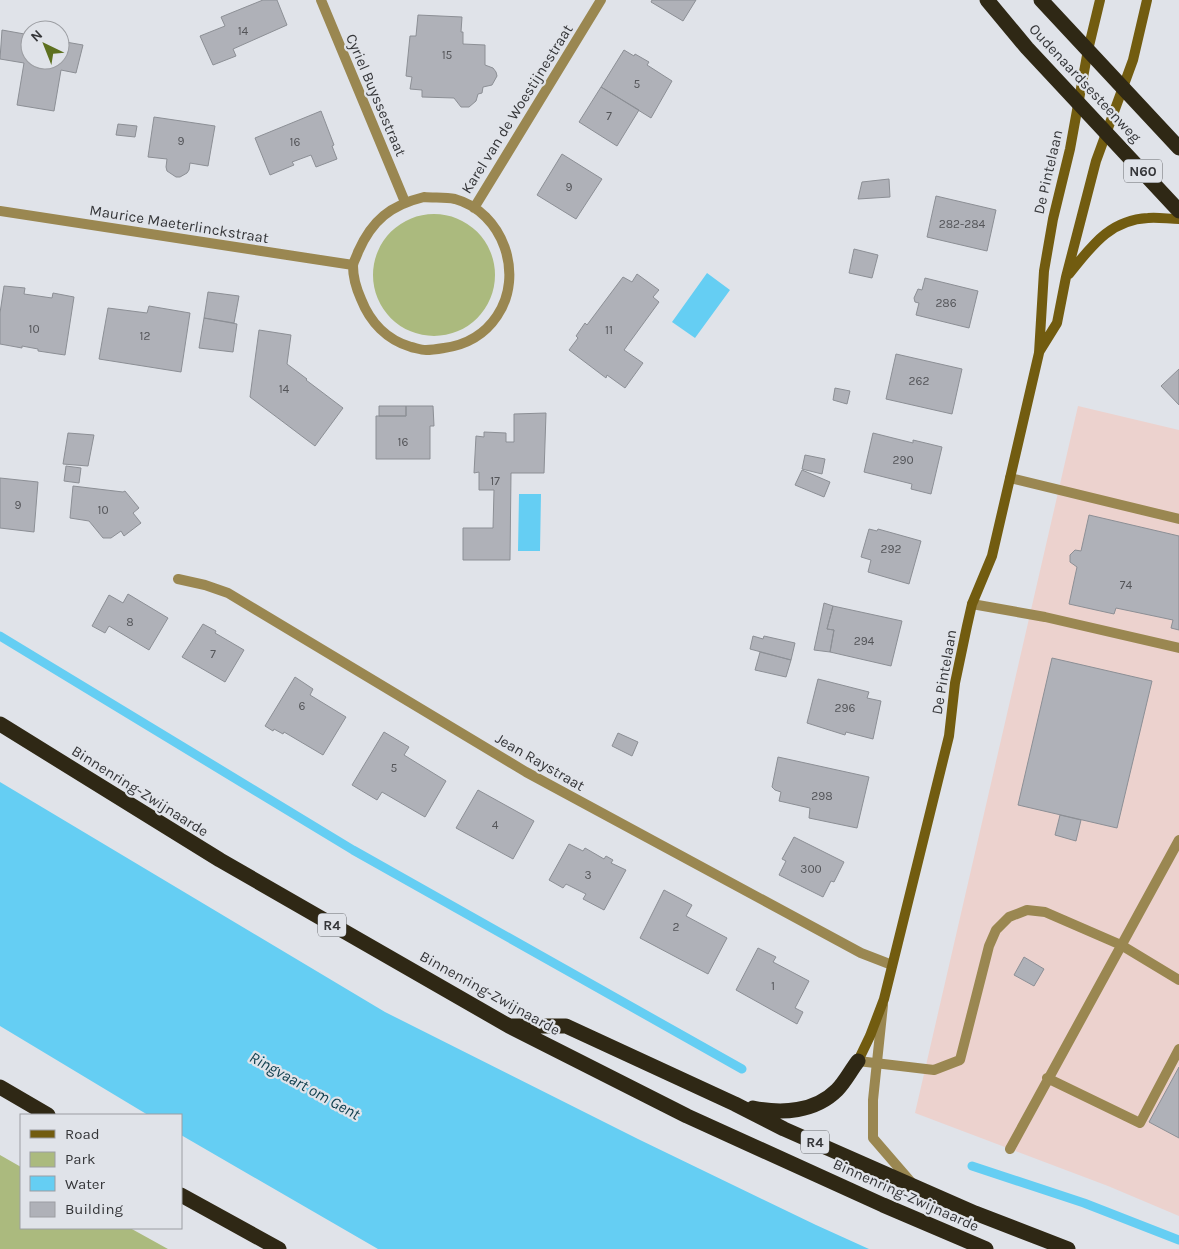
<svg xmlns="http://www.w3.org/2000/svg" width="1179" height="1249" font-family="Karla,sans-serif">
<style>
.education{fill:#ecd2ce}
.green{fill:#abba7e}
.water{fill:#65cef3}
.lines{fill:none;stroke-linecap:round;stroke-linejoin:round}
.stream{stroke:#65cef3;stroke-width:9}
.building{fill:#afb1b8;stroke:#8c8f95}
.lane{stroke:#9a8751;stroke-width:10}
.street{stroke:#9a8751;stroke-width:10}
.secondary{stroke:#725c10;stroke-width:10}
.highway{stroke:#2f2815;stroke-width:15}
.labels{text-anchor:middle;stroke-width:4.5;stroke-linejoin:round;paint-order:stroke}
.number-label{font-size:12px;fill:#545559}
.shield{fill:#e0e3e9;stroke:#686a6e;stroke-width:1}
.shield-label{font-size:14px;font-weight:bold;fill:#353639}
.street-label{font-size:15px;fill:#353639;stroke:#e0e3e9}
.water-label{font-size:16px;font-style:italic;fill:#0c3c4b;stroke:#e0e3e9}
</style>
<rect width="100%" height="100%" fill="#e0e3e9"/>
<path class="education" d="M1078,406l101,24v786l-71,-30 -193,-73z"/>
<path class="green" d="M373 275a61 61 0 1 1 122 0a61 61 0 1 1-122 0Z
M0,1155l21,12v61h109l38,21h-168z"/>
<path class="water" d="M707,273l23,17 -35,48 -23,-16z
M519,494h22l-1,57h-22z
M0,782l385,230 253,127 178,86 53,24h-491l-197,-114v-20h-33l-148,-89z"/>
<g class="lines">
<path class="stream" d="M0,636l353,214 389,219
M972,1166l112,37 95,37"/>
</g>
<path class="building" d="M263,0h14l10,25 -54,24 3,7 -23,9 -13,-29 25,-10 -4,-9z
M652,0h44l-13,21 -32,-19z
M418,15l44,2 -1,15h2v12l22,1v20l8,3 3,4 1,4 -5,9 -9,2 -1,6 -4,1 -2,7 -7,6h-8l-7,-9 -32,-1v-7l-12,-1 2,-12 -6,-1 4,-40h6z
M2,30l28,5v25h30v-19l23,4 -7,28 -15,-3 -7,41 -37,-6 7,-42 -24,-4z
M624,50l10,6 1,-2 14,8 -2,3 25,16 -21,37 -50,-31z
M601,87l38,23 -22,36 -38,-24z
M321,111l13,34 -2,1 5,13 -21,8 -5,-12 -19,7 2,3 -24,10 -15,-37z
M154,117l61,9 -7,40 -18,-3 -1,7 -2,3 -7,4h-4l-9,-6 -1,-4 1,-8 -19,-2z
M118,124l19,2 -2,11 -19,-2z
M562,154l40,25 -26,40 -39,-24z
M889,179l1,18 -32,2 4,-17z
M936,196l60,14 -9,41 -60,-14z
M854,249l24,6 -6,23 -23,-5z
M637,274l22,16 -6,7 6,5 -35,48 19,13 -18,25 -18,-13 -1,3 -37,-28 9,-12 -2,-2 9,-13 2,2 36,-48 9,5z
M925,278l53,13 -9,37 -53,-13 3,-12 -4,-1 -1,-4 4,-9 4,1z
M4,286l21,2 -1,6 28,4 1,-5 21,4 -9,58 -27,-4v-2l-16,-3v2l-22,-4v-31z
M208,292l31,4 -5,27 -30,-5z
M149,306l41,7 -9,59 -82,-13 9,-51 39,5z
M204,318l33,6 -4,28 -34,-4z
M259,330l32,5 -4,29 20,15 -1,1 37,28 -28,38 -65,-49z
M896,354l66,15 -10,45 -66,-15z
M1179,369v36l-18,-19z
M835,388l15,3 -3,13 -14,-4z
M379,406h27v10h-27z
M406,406h27l1,20h-4v33h-54v-43h30z
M546,413l-2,60h-33l-1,87h-47v-32h30l1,-38h-15v-18l-5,1 2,-37 8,1v-5l22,1v9h8v-28z
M68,433l26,2 -6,31 -25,-2z
M873,433l40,10v-3l29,7 -11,47 -20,-5 1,-5 -48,-12z
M805,455l20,4 -3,15 -20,-5z
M66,466l15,2 -2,15 -15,-2z
M802,470l28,12 -6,15 -29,-12z
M0,478l38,4 -4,50 -34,-4z
M73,486l50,6 2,-1 14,17 -6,5 8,10 -17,13 -3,-5 -10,7h-8l-14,-17 -19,-3z
M1089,515l90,21v94l-8,-2 2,-8 -57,-12 -2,6 -45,-10 8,-37 -7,-5v-7l5,-5 6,1z
M869,529l8,2 1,-2 43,12 -12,43 -41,-12 3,-12 -10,-3z
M128,594l40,24 -19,32 -40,-24 -4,7 -13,-7 17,-31 14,8z
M824,603l9,3 -6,23 7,1 -4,22 -16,-2z
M833,606l69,15 -11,45 -61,-14 4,-22 -7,-1z
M203,624l13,7 -1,2 29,17 -19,32 -43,-25z
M753,636l10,3 1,-3 31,7 -4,17 -41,-11z
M760,652l31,8 -5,17 -31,-7z
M1052,658l100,23 -35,147 -99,-23z
M295,677l18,12 -3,6 36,22 -23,38 -39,-23 -1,2 -9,-5 -1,2 -8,-5z
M818,679l51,13 -2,6 14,3 -8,38 -27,-7 -1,3 -38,-12z
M384,732l25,15 -5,8 42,26 -21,36 -43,-25 -5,8 -25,-15z
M618,733l20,9 -6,14 -20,-10z
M778,757l91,20 -12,51 -48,-10 1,-10 -31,-7 2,-9 -6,-2 -3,-3z
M478,790l56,31 -21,38 -57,-31z
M1060,815l21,5 -5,21 -21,-6z
M794,837l50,25 -10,20 -3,-1 -8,16 -44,-22 7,-14 -4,-2z
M569,844l14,7 2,-3 19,11 2,-3 7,4 -2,3 15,7 -22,40 -21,-11 3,-5 -20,-10 -3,4 -14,-8z
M664,890l28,15 -6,11 41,22 -19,36 -68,-36z
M758,948l18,9 -3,5 36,19 -14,27 8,4 -6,12 -61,-34z
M1024,957l20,12 -10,17 -20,-11z
M1179,1067v71l-30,-16z"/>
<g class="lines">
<path class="lane" d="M1010,478l169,41
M972,604l73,13 134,31
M858,1061l76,9 26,-10 29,-114 7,-16 13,-13 18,-7 18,2 76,33 58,35
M1047,1078l93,45 39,-74
M1010,1149l169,-309"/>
<path class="street" d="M321,0l84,202
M424,197c10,1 21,0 31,2 48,13 70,76 42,117 -12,18 -31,29 -53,32 -6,1 -12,2 -18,2 -5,0 -10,-2 -15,-3 -24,-7 -41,-25 -50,-48 -4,-9 -8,-22 -8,-33 0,-4 4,-10 5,-14 14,-32 33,-47 66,-55z
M474,208l127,-208
M0,211l353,54
M178,579l27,6 23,8 298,179 335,181 31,12
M883,1005l-10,95v38l38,44"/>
<path class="secondary" d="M1069,274c22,-27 40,-54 79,-56 10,-1 21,1 31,1
M1039,352l18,-29 9,-46 30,-116 37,-101 14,-60
M858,1061l12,-25 14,-37 65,-263 6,-53 12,-57 5,-22 20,-48 47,-203 5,-82 9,-52 17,-70 18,-99 12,-50"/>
<path class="highway" d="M987,0l40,48 152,163
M1041,0l138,148
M0,724l220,136 289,166 178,90 196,89 103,44
M512,1026h54l169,78 49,25 109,48 82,36 93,36
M0,1087l48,28
M753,1108c29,6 62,4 84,-18 8,-8 14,-20 21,-29
M181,1195l98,54"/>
</g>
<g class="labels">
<g class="number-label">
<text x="243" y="35">14</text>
<text x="447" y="59">15</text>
<text x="637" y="88">5</text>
<text x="609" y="120">7</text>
<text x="181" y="145">9</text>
<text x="295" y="146">16</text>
<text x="569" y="191">9</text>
<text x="962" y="228">282-284</text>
<text x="946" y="307">286</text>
<text x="34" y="333">10</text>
<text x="609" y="334">11</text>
<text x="145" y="340">12</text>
<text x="919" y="385">262</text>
<text x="284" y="393">14</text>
<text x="403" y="446">16</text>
<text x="903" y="464">290</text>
<text x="495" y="485">17</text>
<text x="18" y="509">9</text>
<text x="103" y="514">10</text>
<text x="891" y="553">292</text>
<text x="1126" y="589">74</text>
<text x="130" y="626">8</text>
<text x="864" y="645">294</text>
<text x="213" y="658">7</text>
<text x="302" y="710">6</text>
<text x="845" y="712">296</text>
<text x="394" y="772">5</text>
<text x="822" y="800">298</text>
<text x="495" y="829">4</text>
<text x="811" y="873">300</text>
<text x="588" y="879">3</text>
<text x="676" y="931">2</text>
<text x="773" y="990">1</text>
</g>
<g class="shield">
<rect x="1124" y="159.5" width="38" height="23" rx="4"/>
<rect x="318" y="913.5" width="28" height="23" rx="4"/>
<rect x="801" y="1130.5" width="28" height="23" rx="4"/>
</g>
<g class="shield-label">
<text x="1143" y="176">N60</text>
<text x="332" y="930">R4</text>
<text x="815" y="1147">R4</text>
</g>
<g class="street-label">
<text transform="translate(1085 83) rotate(47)" y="5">Oudenaardsesteenweg</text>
<text transform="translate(376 95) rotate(67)" y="5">Cyriel Buyssestraat</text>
<text transform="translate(517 109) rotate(-58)" y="5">Karel van de Woestijnestraat</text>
<text transform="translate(1048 172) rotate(-77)" y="5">De Pintelaan</text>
<text transform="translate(179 224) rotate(9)" y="5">Maurice Maeterlinckstraat</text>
<text transform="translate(944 672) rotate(-80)" y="5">De Pintelaan</text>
<text transform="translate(540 762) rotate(30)" y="5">Jean Raystraat</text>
<text transform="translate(140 791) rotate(32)" y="5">Binnenring-Zwijnaarde</text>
<text transform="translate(490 993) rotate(29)" y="5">Binnenring-Zwijnaarde</text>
<text transform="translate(906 1195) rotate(24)" y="5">Binnenring-Zwijnaarde</text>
</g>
<g class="water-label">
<text transform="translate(305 1085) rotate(29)" y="6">Ringvaart om Gent</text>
</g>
</g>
<rect x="20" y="1114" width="162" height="115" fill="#e0e3e9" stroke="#9c9ea3"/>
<rect x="30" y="1130" width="25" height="8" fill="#725c10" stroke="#9c9ea3"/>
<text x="65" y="1139" font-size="15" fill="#353639">Road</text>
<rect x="30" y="1152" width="25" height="15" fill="#abba7e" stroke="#9c9ea3"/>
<text x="65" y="1164" font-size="15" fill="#353639">Park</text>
<rect x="30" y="1176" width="25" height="15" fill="#65cef3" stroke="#9c9ea3"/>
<text x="65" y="1189" font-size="15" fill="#353639">Water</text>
<rect x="30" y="1202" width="25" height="15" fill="#afb1b8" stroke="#9c9ea3"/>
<text x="65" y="1214" font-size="15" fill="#353639">Building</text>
<g transform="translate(45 45) rotate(317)"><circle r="24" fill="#e0e3e9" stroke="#9c9ea3"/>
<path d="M0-4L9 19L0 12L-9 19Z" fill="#5d701f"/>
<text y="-8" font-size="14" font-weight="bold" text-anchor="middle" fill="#353639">N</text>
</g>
</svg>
